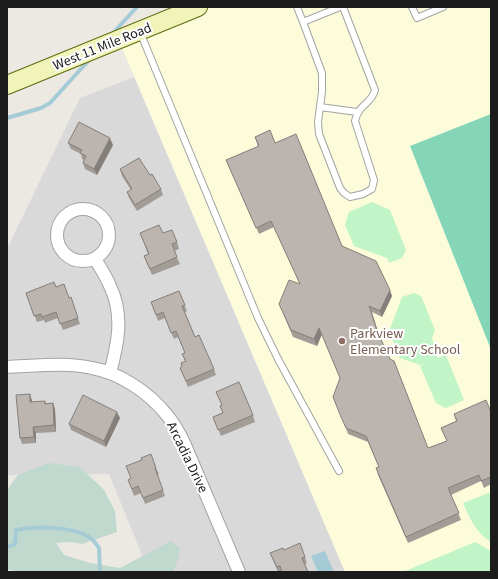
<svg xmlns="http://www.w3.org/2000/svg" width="498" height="579" font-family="'Source Sans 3',sans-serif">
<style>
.residential{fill:#dad9d9}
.education{fill:#fcfcdb}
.wetland{fill:#c0d9ce}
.park{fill:#c1f4c6}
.pitch{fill:#85d6b8}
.water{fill:#a5cbd7}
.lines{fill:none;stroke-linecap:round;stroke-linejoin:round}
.stream{stroke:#a5cbd7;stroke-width:4}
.lane-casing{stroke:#a3a3a3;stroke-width:8}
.street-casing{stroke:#a3a3a3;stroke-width:14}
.secondary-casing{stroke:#5d690d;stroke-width:20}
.lane{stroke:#fff;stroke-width:6}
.street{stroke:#fff;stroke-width:12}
.secondary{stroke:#f0f4b9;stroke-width:18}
.wall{fill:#a29c96}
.shaded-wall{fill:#847f7a}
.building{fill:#bcb5af;stroke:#847f7a}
.education-dot{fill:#8d6e63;stroke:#fff;stroke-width:1.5}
.labels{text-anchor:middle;stroke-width:4;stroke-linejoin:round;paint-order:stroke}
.street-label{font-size:14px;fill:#1c1c1c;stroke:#fff}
.education-label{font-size:14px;fill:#785e54;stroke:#fff;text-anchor:start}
</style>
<rect width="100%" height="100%" fill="#ece9e2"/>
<path class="residential" d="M134,77l211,495h-196l-40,-98 -102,1v-226l73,-151z"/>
<path class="education" d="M195,7h296v565h-146l-227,-534z"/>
<path class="wetland" d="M49,463l31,4 24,23 11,21 2,21 -35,12 -11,-2 -15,1 8,12 26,8 30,5 51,-27 9,7 -1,9 -6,15h-154l-12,-3v-79l11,-15z"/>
<path class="park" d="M372,202l18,8 16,40 -4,8 -13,5 -2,-5 -33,-12 -9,-21 4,-13z
M414,293l7,3 14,34 -3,8 6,20 8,-3 18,45 -18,8 -10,-5 -16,-37 5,-2 -5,1 -20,-7 -11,-27 13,-34z
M491,492v50c-15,-9 -21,-23 -28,-39z
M475,542l16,9v21h-88z"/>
<path class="pitch" d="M491,114v233h-1l-80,-201z"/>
<path class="water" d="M325,551l9,21h-16l-7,-16z"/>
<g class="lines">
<path class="stream" d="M112,34l25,-27
M7,118l34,-10 9,-5 40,-44
M7,547l8,-3 1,-14c19,-4 56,-4 73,7 4,2 7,7 10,11l1,24"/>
<g class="lane-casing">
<path id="lane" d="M297,7l6,15 19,51v19l-4,30 1,12 21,54 4,5 6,4 13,-3 9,-5 2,-9 -19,-59c4,-18 16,-16 20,-31l-32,-83
M412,7l5,11 26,-11
M303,22l37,-15
M140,32l118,286 20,41 61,112
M320,107l37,5"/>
</g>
<g class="street-casing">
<path id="street" d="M57 235a26 26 0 1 1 52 0a26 26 0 1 1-52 0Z
M95,259c5,8 11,17 15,27 14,29 8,57 0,87
M7,367c27,-1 59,-5 85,1 28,5 56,24 74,46 8,9 14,20 19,31l54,127"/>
</g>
<g class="secondary-casing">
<path id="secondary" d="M7,85l191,-78"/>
</g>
<use href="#lane" class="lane"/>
<use href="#street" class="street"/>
<use href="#secondary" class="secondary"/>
</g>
<path class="wall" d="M255,137l20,6 67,103 50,50 -10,21 -10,-5 7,23 49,113 19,-7 -6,-13 15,-7 -2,-7 37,-2v72l-7,4 -3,-7 -30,14 10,25 -53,23 -30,-68 -2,-7 3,-1 -11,-25 -20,-8 -4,-11 -11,-26 7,-19 -18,-44 -5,12 -24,-9 -14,-33 21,-20 -26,-57 -15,7 -33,-74 32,-13z
M68,143l45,2 -16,30 -12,-6 -2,-6 1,-3 -2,-1 -1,-5 -10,-5z
M120,169l30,6 11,14 2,6 -26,16 -8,-13 -2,-6 4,-2 -9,-14z
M140,233l37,9 2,7 -5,2 6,13 -28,11 -8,-19 4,-2z
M56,287l13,11 2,-1 9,27 -17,6 -5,-12 -13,5 -1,-3 -7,2 -11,-29z
M179,291l8,20 -2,1 10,25 19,32 2,6 -28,12 -8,-19 2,-2 3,-5 -3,-7 3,-1 -7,-16 -4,2 -9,-21 -7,3 -7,-19z
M216,392l37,23 2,7 -34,14 -8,-19 9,-4v-8z
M30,394l2,8 13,-1 1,3 7,-1 2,6 1,23 -20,1v10l-14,1 -2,-6z
M120,418l-14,29 -35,-17 -2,-6z
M156,468l3,6 -2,1 8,21 -20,8 -4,-11 -7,3 -6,-16z
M284,550l21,7 2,6 -2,1 3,8h-30l-8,-19z"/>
<path class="shaded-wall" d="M110,138l3,7 -16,30 -3,-6z
M390,290l2,6 -10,21 -2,-6z
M7,307l1,23 -1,-3z
M319,328l3,6 -5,12 -3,-7z
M30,394l2,7v7l-2,-6z
M53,403l2,6 1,23 -2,-7z
M117,412l3,6 -14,29 -2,-6z
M33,427l3,6v10l-2,-6z"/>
<path class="building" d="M79,122l31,16 -16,31 -11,-6 3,-7 -6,-3 2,-3 -14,-7z
M270,130l5,13 21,-9 46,112 34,15 14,29 -10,21 -11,-5 9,27 12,26 4,2 34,87 19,-7 -6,-13 16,-7 -3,-7 32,-14 5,12v65l-10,4 -2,-6 -31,13 11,25 -53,24 -30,-69 3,-1 -13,-31 -20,-8 -5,-11 -8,-20 7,-19 -21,-50 -5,11 -23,-9 -12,-26 10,-24 11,4 -29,-63 -15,7 -30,-68 33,-14 -4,-9z
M139,158l11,17 2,-1 9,15 -26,16 -8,-13 5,-3 -12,-20z
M159,225l4,8 9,-3 5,12 -5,2 5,13 -27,12 -6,-13 5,-2 -9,-21z
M54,282l2,5 8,-3 5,14 2,-1 7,21 -18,6 -4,-12 -14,5 -1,-3 -7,2 -8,-23z
M179,291l6,14 -3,1 13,31 4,-2 15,34 -28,12 -6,-13 2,-2 -1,-3 5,-2 -4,-7 3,-1 -9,-22 -5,2 -8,-21 -7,3 -5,-13z
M239,382l14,33 -35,15 -5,-13 10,-4 -3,-7 2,-1 -6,-13z
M30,394v8l15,-1v3l8,-1 1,22 -21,2 1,10 -14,1 -4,-43z
M83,395l34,17 -13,29 -35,-17z
M151,454l5,14h-1l8,22 -20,8 -5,-12 -6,3 -4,-9 3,-2 -5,-12 16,-6 -1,-2z
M300,543l5,14 -3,1 6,14h-26l-2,-6 -3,1 -7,-14 13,-5 1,2z"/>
<circle class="education-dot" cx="342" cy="341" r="4"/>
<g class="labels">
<g class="street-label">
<text transform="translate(102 46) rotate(-22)" y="5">West 11 Mile Road</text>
<text transform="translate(188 457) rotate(64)" y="5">Arcadia Drive</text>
</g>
<g class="education-label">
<text x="350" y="338">Parkview<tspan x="350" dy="16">Elementary School</tspan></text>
</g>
</g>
<rect width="498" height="579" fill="none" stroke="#1c1c1c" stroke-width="16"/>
</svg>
